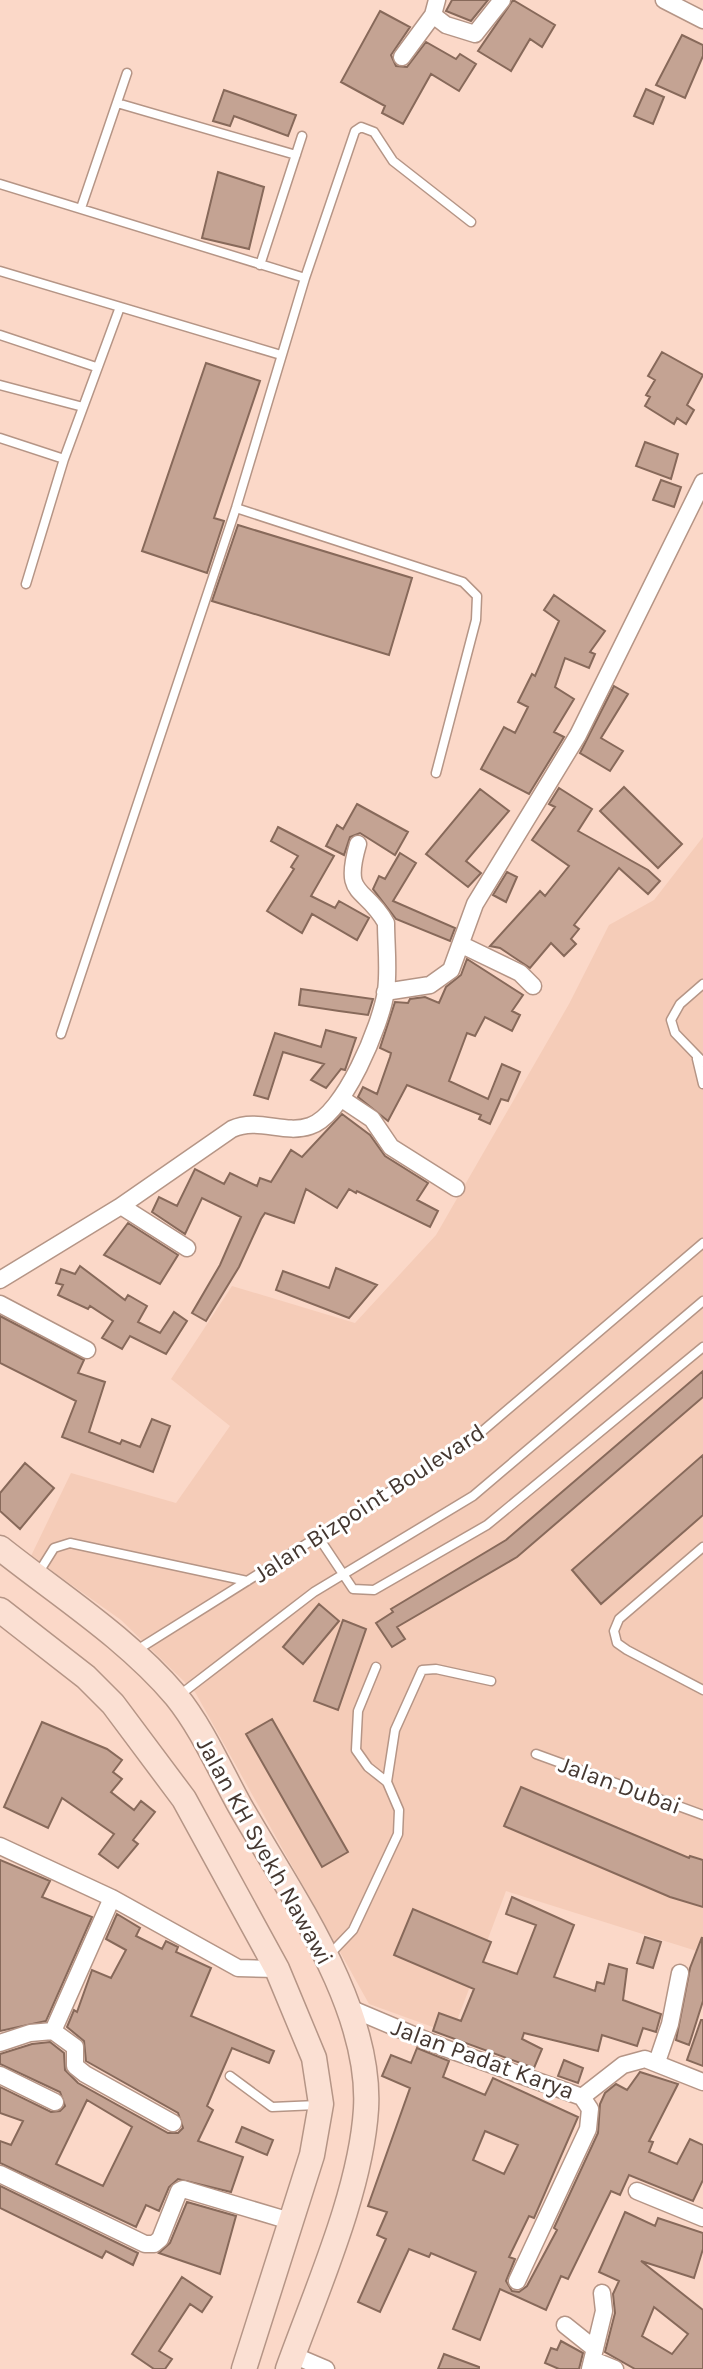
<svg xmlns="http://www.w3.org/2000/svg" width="703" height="2369" font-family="Karla,sans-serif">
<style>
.built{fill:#f5ccb8}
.building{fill:#c4a393;stroke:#87695a;stroke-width:2;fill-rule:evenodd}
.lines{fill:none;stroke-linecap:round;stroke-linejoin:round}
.lane-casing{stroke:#b59586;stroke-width:11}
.street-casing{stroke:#b59586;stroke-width:19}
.secondary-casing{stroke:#b59586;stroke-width:27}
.lane{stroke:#fff;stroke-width:8}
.street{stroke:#fff;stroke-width:16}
.secondary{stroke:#fbe0d3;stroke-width:24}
.labels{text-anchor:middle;stroke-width:6;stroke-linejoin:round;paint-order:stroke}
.street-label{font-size:24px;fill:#443730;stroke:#fff}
</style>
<rect width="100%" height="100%" fill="#fbd8c8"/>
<path class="built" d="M703,837v1116l-197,-62 -54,143 -83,-30 -174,-312 -74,-72 -90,-64 40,-83 105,30 54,-77 -59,-47 61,-93 123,37 81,-88 133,-231 40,-79 45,-25z"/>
<path class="building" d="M452,0h36l-17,21 -25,-10z
M513,0l42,25 -13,22 -12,-8 -19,32 -33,-20z
M380,11l30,16 -19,28 5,11 11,1 19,-25 30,17 4,-5 16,10 -17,27 -28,-17 -28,50 -21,-11 3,-7 -44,-24z
M682,35l21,10v11l-18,42 -29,-13z
M646,89l18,8 -11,27 -19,-8z
M224,90l72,25 -8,21 -54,-20 -4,10 -17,-5z
M218,172l46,15 -15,62 -47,-11z
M662,352l41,23 -16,30 7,5 -8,14 -9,-6 -3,6 -29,-18 5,-9 -4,-2 9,-15 -7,-4z
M206,363l54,18 -46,137 10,3 -17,52 -65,-22z
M645,442l33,12 -7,25 -35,-13z
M661,480l20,7 -7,20 -21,-7z
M238,525l174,53 -23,77 -177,-54z
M554,595l51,36 -15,21 5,2 -6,14 -24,-10 -10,29 19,12 -20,33 10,5 -35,57 -48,-25 23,-42 11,6 13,-26 -10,-5 14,-28 3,2 24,-55 -15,-11z
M614,686l14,8 -27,44 22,13 -13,20 -30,-18z
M624,787l58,57 -24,24 -58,-57z
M559,788l33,21 -14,22 70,39 12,11 -12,13 -29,-26 -45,57 5,4 -8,10 5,5 -12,12 -13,-13 -21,25 -30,-20 -10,-2 50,-55 5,5 24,-30 -37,-26 23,-33 -6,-3z
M480,789l29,22 -43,50 15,12 -13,14 -42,-33z
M357,804l51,28 -13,23 -35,-22 -10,4 -6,18 -18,-9 11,-21 6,4z
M278,827l56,29 -23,40 24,12 4,-7 30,17 -12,22 -45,-26 -10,19 -35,-22 27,-42 -3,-2 7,-11 -27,-15z
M400,853l16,10 -23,38 62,27 -5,13 -54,-22 -23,-30 6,-13 6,3z
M507,872l10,5 -11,25 -13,-7z
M467,959l56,36 -11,16 8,4 -8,16 -27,-14 -10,19 -8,-3 -18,48 39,18 14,-35 18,8 -12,29 -7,-2 -11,25 -11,-5 2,-4 -74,-30 -19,36 -30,-24 5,-10 14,7 13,-37 1,-4 -11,-5 15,-46 13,1 2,-4 15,-2 14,6 7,-16 15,-12z
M301,989l72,10 -5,16 -29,-4 -40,-6z
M326,1030l30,8 -11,32 -4,-1 -15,19 -15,-8 13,-16 -41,-12 -15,47 -14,-4 21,-62 46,14z
M342,1114l28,21 15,21 43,27 -11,17 21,11 -8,16 -73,-36 -1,2 -7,-4 -12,19 -31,-19 -12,34 -29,-10 -4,6 -22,48 -33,54 -14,-8 28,-48 21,-48 -39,-19 -17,36 -33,-22 7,-15 18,9 18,-37 29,15 6,-11 27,13 3,-8 11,4 20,-32 11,7z
M128,1223l50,32 -18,29 -56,-29z
M80,1266l45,34 3,-5 19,11 -9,16 22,11 14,-21 13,9 -21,33 -36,-18 -8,13 -20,-11 11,-17 -23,-15 -2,3 -30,-14 5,-10 -7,-2 5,-14 14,5z
M336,1268l41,17 -28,33 -73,-28 7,-19 46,17z
M0,1316l84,44 -6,13 27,9 -16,50 31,12 2,-4 18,7 12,-28 18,7 -17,46 -91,-35 14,-36 -76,-38z
M703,1371v26l-186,160 -120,70 8,12 -13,8 -16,-24 17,-11 -2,-3 115,-69z
M703,1455v60l-102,89 -29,-34z
M25,1463l29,25 -34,41 -20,-18v-18z
M319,1604l20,17 -36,43 -20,-17z
M343,1620l23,9 -28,81 -24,-9z
M272,1719l76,133 -26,15 -76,-133z
M42,1722l65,27 15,11 -9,12 9,7 -11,13 23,18 7,-9 14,11 -22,28 5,4 -20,24 -19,-14 15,-20 -52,-36 -14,30 -44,-21z
M521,1787l168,71 1,-2 13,4v47l-33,-10 -166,-71z
M0,1860l50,21 -8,16 50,20 -46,104 -46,10z
M512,1897l62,28 -20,52 41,14 2,-9 7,2 5,-20 18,5 -4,31 38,14 -5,18 -13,-4 -6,18 -35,-11 -4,16 -74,-18 -2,6 20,10 -8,19 -101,-37 6,-18 22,8 13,-32 -80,-34 19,-46 78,33 -8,20 34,12 19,-49 -30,-11z
M117,1914l23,14 -4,8 26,13 4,-8 12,6 -2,5 35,16 -20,48 83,35 -5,12 -37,-15 -25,58 6,4 -15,31 45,16 -12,35 -53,-13 -9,8 -10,24 -13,-6 -10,22 -136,-64v-22l11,4 12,-24 -23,-8v-26l51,25 9,-1 5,-5 -5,-14 -60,-28v-10l32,-10 18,-2 14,11 1,17 13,13 90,50h10l5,-5 -5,-15 -92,-52 -2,-20 -17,-14 7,-17 3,2 15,-42 19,8 15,-28 -20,-11zM87,2100l45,27 -29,59 -47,-22z
M645,1937l16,5 -8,26 -16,-5z
M702,1937l1,64 -14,44 -13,-5 14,-72z
M701,2020h2v46l-16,-6z
M417,2048l32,13 -6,16 42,18 8,-17 85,39 -44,101 -5,-2 -20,41 6,2 -9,22 6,10 7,1 8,-6 30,-56 -3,-2 44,-95 2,-29 5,-11 11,-9 11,6 13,-18 38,12 -29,57 4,1 -4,10 28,12 13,-25 13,6v35l-10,21 -64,-26 -9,20 -9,-4 -43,88 -7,-3 -15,34 -46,-21 -20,51 -27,-11 23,-57 -45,-19 -2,4 -20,-8 -29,63 -22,-10 28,-63 -9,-4 10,-23 -19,-6 42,-118 -28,-12 9,-21 20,8zM485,2131l33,14 -14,29 -31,-14z
M564,2060l19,8 -5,15 -20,-7z
M242,2127l31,13 -6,15 -31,-13z
M0,2186l138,67 -5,12 -27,-14 -4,7 -102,-50z
M187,2202l49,14 -16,58 -61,-21 11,-10z
M625,2212l30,14 3,-8 45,15v16l-9,29 -53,-17 62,49v59h-68l-30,-17 10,-39 -2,-19 6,-13 -20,-9zM654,2307l34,27 -16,20 -30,-18z
M182,2277l30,20 -10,15 -12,-8 -31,47 13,8 -7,10h-11l-22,-15z
M561,2341l22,12 -4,16h-20l-14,-6 6,-15 6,2z
M444,2354l35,13v2h-41z"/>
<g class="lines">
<g class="lane-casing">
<path id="lane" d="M117,103l179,52
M0,184l305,94
M81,208l46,-135
M260,265l42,-129
M0,271l281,84
M0,335l96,32
M0,385l83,22
M0,438l64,21
M236,508l227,74 14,14 -1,24 -40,153
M26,584l38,-125 56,-152
M703,984l-23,20 -9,16 4,13 28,29
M61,1034l175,-526 69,-230 50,-147 6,-4 13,5 19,29 78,61
M697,1059l6,25
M319,1538l34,51 21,1 113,-65 216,-178
M703,1547l-84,72 -5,12 3,12 10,7 76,40
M39,1572l15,-24 16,-5 177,38
M137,1650l335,-210 231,-197
M181,1694l133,-102 159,-96 230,-195
M536,1754l167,61
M387,1782l8,-52 27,-60 14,-1 55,12
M330,1954l23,-24 45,-96 1,-24 -12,-28 -19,-15 -12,-17 2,-39 18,-44
M230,2076l42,31 45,-2"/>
</g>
<g class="street-casing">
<path id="street" d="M437,0l-4,15 13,10 29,9 27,-34
M664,0l39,20
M402,57l31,-42
M462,945l58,28 13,13
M385,992l45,-7 21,-15 24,-66 103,-169 125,-253
M342,1099l30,20 19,28 65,41
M121,1206l66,42
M0,1280l121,-74 111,-77c26,-12 52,6 78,-3 34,-11 71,-101 76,-135 3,-22 0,-46 0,-68 -21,-38 -44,-24 -28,-79
M0,1304l87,46
M0,1846l112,52 126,70 39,1
M112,1898l-59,133 22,16v19l10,8 88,49
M345,2006l97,41 140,50 41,-32 22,-6 58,23
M0,2043l30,-10 23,-2
M657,2062l13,-38 10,-51
M0,2075l55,27
M0,2174l145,70h9l6,-5 19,-48 4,-2 107,32
M637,2191l66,27
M517,2281l71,-152 2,-20 -8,-12
M565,2325l30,24
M293,2355l33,14
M593,2360l22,9
M590,2369l14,-58 -2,-18"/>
</g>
<g class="secondary-casing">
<path id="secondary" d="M0,1548c59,47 127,90 176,148 26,32 44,74 64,110 49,86 132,200 126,303 -5,82 -50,182 -78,260
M0,1610l86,67 27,27 71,95 93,170 37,89 7,46 -9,51 -68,214"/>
</g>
<use href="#lane" class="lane"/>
<use href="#street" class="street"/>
<use href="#secondary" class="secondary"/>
</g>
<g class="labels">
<g class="street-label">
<text transform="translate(369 1503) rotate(-33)" y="8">Jalan Bizpoint Boulevard</text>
<text transform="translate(620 1785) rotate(20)" y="8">Jalan Dubai</text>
<text transform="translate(265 1851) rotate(61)" y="8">Jalan KH Syekh Nawawi</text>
<text transform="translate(483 2059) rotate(20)" y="8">Jalan Padat Karya</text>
</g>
</g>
</svg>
